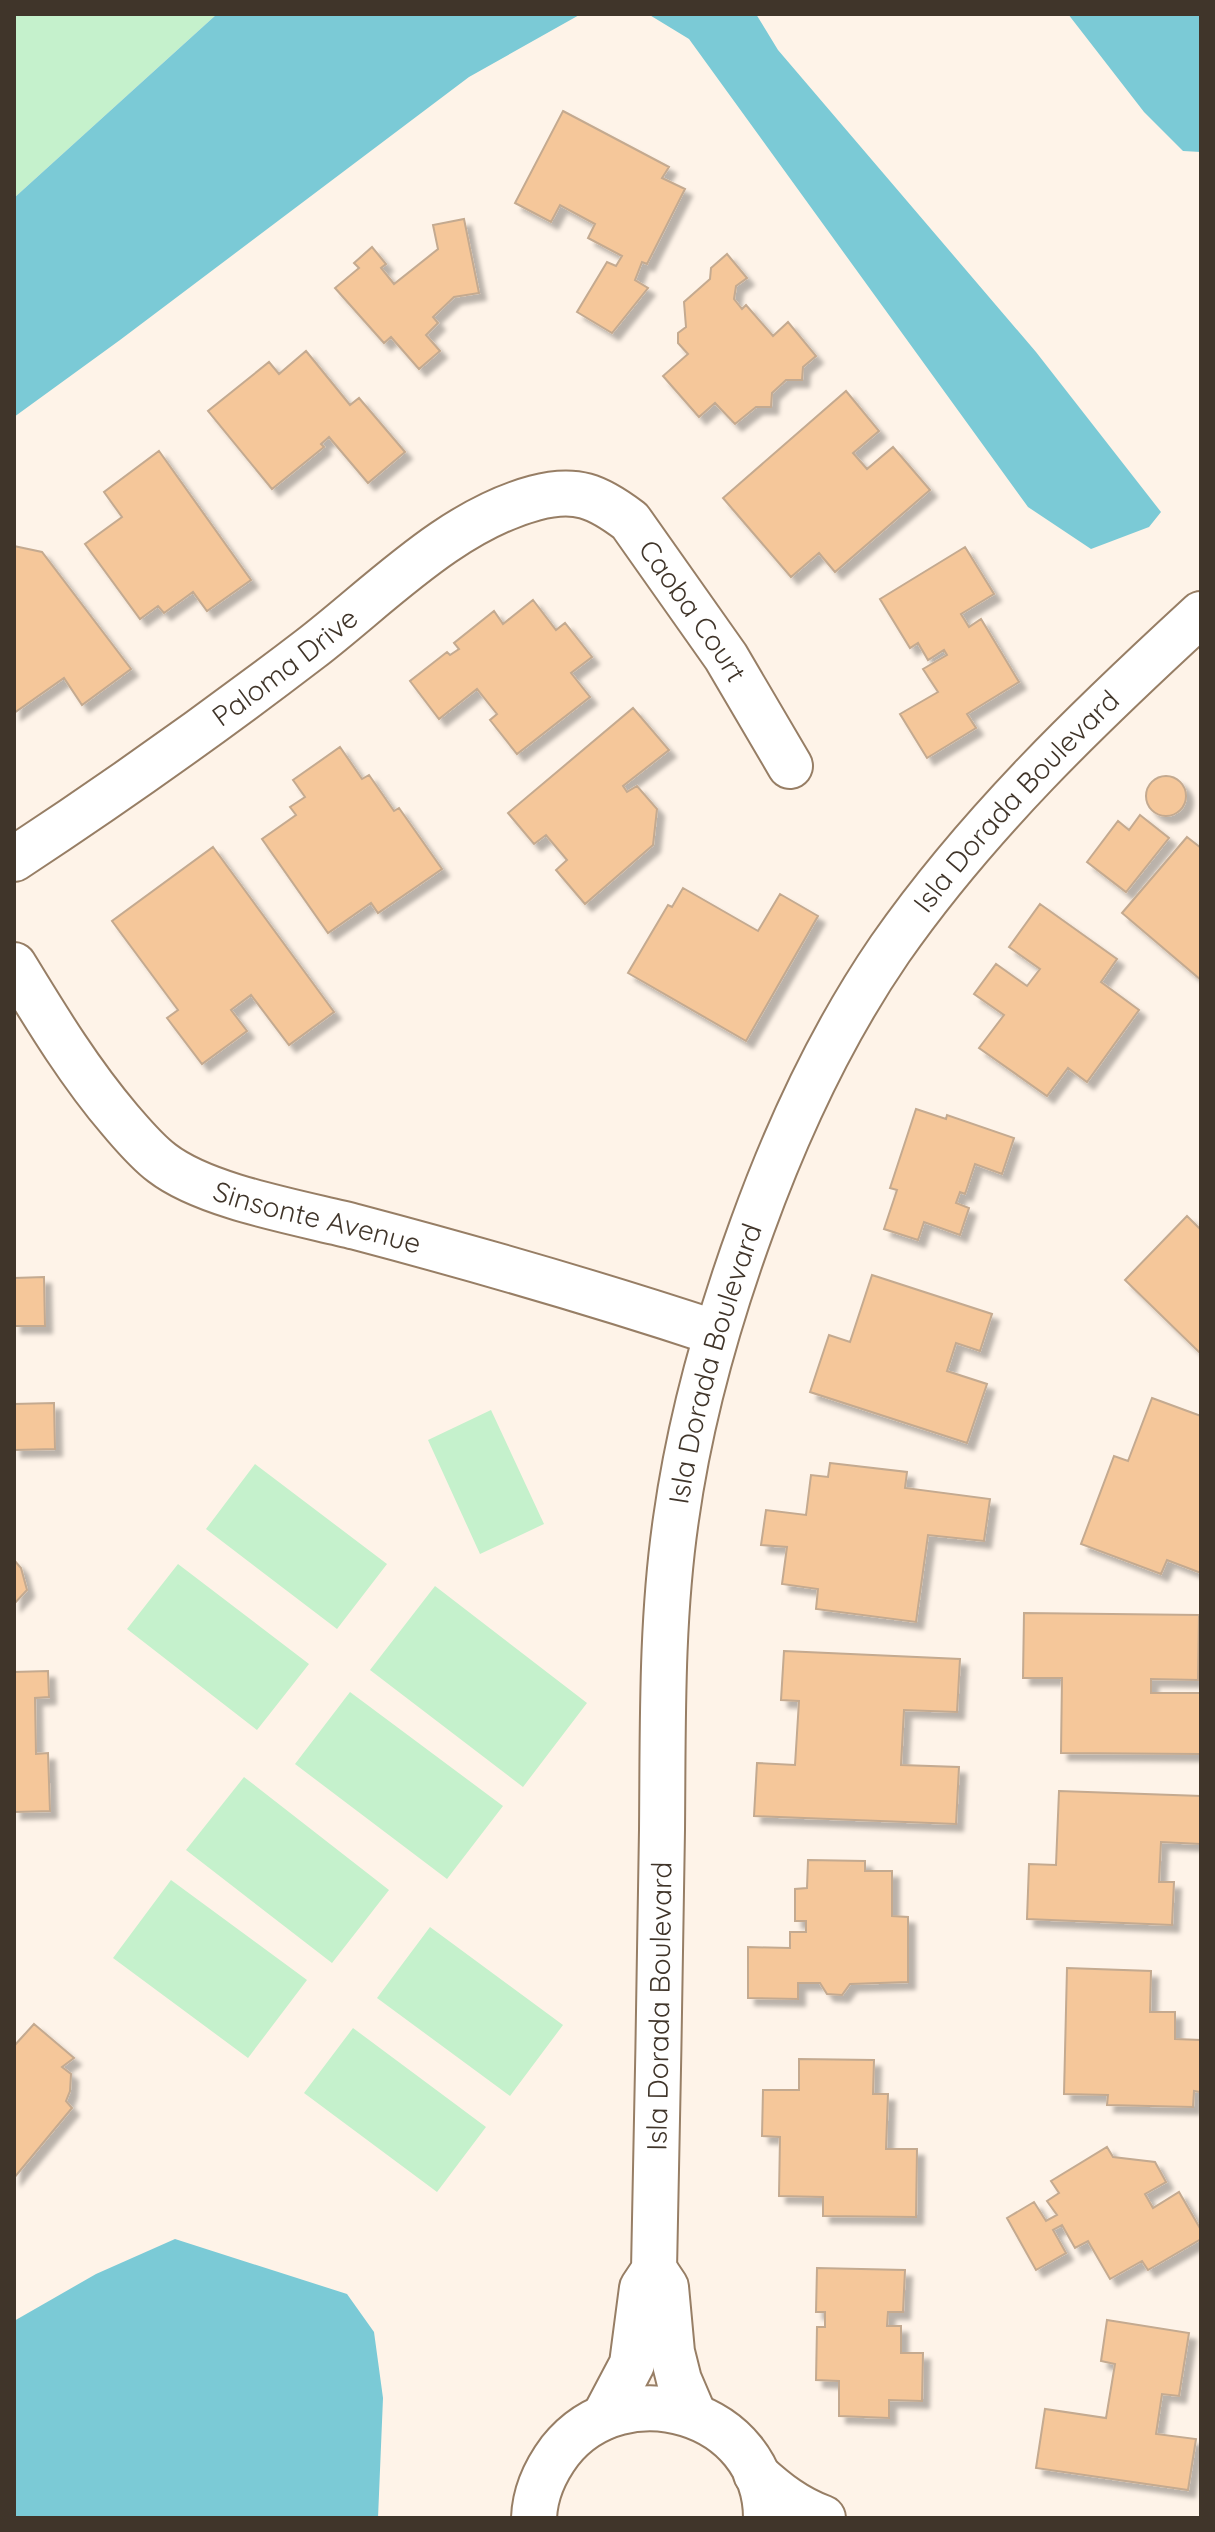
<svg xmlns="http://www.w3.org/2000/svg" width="1215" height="2532" font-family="Quicksand,sans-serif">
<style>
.green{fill:#c5f1cc}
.water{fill:#7bcad6}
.building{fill:#f5c79a;stroke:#c4aa90;stroke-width:2;filter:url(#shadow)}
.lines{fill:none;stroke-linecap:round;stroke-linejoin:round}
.minor-casing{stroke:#977e65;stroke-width:48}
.minor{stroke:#fff;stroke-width:44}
.labels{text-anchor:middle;stroke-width:6;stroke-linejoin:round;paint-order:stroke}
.street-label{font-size:28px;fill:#40352a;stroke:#fff}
</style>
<defs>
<filter id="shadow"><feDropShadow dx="7" dy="7" stdDeviation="2" flood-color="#0004"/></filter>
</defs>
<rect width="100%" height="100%" fill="#fef3e8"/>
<path class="green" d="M14,14h203l-203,184z
M491,1410l53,114 -64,30 -52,-114z
M255,1464l132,100 -50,65 -131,-100z
M178,1564l131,100 -52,66 -130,-101z
M435,1586l152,117 -64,84 -153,-117z
M350,1692l153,114 -56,73 -152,-115z
M244,1777l145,113 -57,73 -146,-113z
M171,1880l136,100 -59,78 -135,-100z
M430,1927l133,98 -53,71 -133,-98z
M353,2028l133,99 -49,65 -133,-99z"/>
<path class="water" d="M217,14h364l-112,63 -349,263 -106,77v-219z
M648,14h108l22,36 258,302 125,160 -12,15 -58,22 -63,-42 -339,-468z
M1068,14h133v138l-18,-1 -39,-39z
M175,2239l172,55 27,38 9,66 -5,120h-364v-197l82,-47z"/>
<path class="building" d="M563,111l106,56 -7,11 23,11 -38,75 -5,-2 -7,18 13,8 -36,45 -35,-21 30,-50 9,4 6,-10 -34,-18 7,-14 -35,-19 -9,17 -36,-19z
M464,219l15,74 -25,4 -21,20 5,6 -12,12 14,16 -21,18 -28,-32 -7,6 -49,-55 24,-20 -5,-5 18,-16 14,17 -5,4 13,16 44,-35 -5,-24z
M727,254l20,24 -11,8 -2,13 8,10 4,-4 27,31 15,-14 28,34 -13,11 -1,13h-16l-14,13 -1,14h-15l-21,17 -20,-21 -16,14 -36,-41 25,-22 -10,-11v-10l8,-6 -2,-25 26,-23 1,-11z
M306,351l44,54 9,-7 46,54 -37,31 -39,-46 -8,7 3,3 -52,42 -64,-78 61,-49 10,12z
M846,391l33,40 -26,22 14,16 26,-22 37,43 -95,82 -16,-19 -28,24 -68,-79z
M159,451l92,129 -44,31 -14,-19 -29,21 -6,-7 -18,13 -55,-75 37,-27 -18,-25z
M14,546l28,6 89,117 -49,36 -18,-27 -50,35z
M965,547l29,47 -33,20 8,13 12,-8 38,63 -52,32 9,14 -49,30 -27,-44 38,-22 -15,-23 24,-14 -3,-5 -16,10 -10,-17 -8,5 -30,-49z
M533,600l23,30 9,-7 27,34 -21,16 19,24 -73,57 -27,-34 7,-6 -20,-25 -38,30 -29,-38 37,-29 3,3 9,-6 -5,-6 40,-32 9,13z
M633,708l36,42 -46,36 4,6 10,-6 20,23 -4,36 -68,59 -29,-34 11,-10 -21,-25 -12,9 -26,-31z
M340,747l22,32 7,-4 25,36 5,-3 43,61 -64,44 -7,-10 -43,30 -66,-94 34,-24 -6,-8 15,-10 -12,-17z
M1146 796a20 20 0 1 1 40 0a20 20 0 1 1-40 0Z
M1140,815l29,23 -43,54 -39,-30 31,-41 11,9z
M1187,837l14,11v132l-79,-67z
M213,847l121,165 -45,33 -38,-50 -20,15 16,21 -45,33 -35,-46 11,-8 -66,-89z
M683,888l75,43 22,-37 38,22 -72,125 -118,-68 40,-68 4,2z
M1040,904l77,55 -16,23 38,28 -52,72 -19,-14 -21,28 -68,-48 25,-33 -30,-21 22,-30 31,22 13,-17 -31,-22z
M916,1109l30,10 1,-4 67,23 -12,36 -27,-10 -10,30 -5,-2 -4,11 13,5 -9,27 -36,-13 -6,18 -34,-11 13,-39 -7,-2z
M1187,1216l14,14v124l-76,-74z
M872,1275l120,39 -12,37 -24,-8 -9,28 40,13 -20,59 -157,-51 19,-57 21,7z
M44,1277l1,49h-31v-48z
M1152,1398l49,18v157l-34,-13 -6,14 -80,-30 33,-88 14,5z
M54,1403l1,46 -41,1v-46z
M830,1463l77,9 -2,16 85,11 -6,42 -56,-6 -12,87 -100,-13 2,-20 -36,-5 5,-37 -26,-2 5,-35 40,5 5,-40 17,2z
M14,1560l7,8 6,22 -13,14z
M1024,1613l175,2 -1,65 -47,-1v14h50v61l-140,-1 1,-75h-39z
M784,1651l176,8 -3,53 -53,-2 -3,55 58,2 -3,57 -202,-8 3,-53 38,2 4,-64 -18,-1z
M48,1671l1,26 -14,1 1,56 12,-1 2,58 -36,1v-140z
M1059,1791l142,5v48l-40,-2 -2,40h15l-2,43 -145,-6 2,-55 27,1z
M808,1860l57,1v10h27v45l16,1v65l-58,2 -8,11 -15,-1 -7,-11h-22v16l-50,-1v-51l42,1v-16h16v-11h-11v-32l12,-1z
M1067,1968l84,3 -1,41h25v27l26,1 -1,52 -6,-1 -1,16 -86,-2 1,-10 -44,-1z
M34,2024l40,34 -12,9 9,7 -1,17 -4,10 6,7 -58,70v-132z
M799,2059l75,1 -1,34h15l-2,55h31l-1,68 -93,-1v-19l-44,-1 1,-59 -18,-1 1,-46h36z
M1107,2147l6,10 42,5 11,20 -21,12 8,14 26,-16 22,38v9l-53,31 -6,-9 -32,18 -22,-38 -13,7 -13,-23 -9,5 13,23 -30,17 -29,-52 27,-16 12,19 11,-6 -10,-14 12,-8 -8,-12z
M817,2268l88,2 -2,42h-15l-1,14h14v27h22l-1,48 -33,-1v18l-50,-2v-35l-23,-1 1,-53h8v-15h-9z
M1107,2320l82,13 -10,63 -17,-2 -6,40 40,5 -8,51 -152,-22 9,-59 61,9 9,-54 -14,-3z"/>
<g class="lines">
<g class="minor-casing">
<g id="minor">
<path id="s1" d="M14,859c99,-65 202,-138 296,-210 69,-53 139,-128 225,-151 41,-11 62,-2 95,23l96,136 64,109"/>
<path id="s2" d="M14,965c33,54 65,107 106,155 13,15 26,31 42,43 44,34 139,50 194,64 121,32 242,67 360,106"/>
<path d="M656,2272l10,15 6,65 7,28 15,35"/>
<path id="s3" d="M604,2417l28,-53 10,-76 12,-18c3,-147 6,-293 8,-440 1,-103 -1,-208 14,-311 14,-100 41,-196 76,-292 35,-97 79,-192 138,-278 88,-126 198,-231 311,-335"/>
<path d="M756,2474c21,19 40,34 67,44"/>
<path d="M534,2518c1,-25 11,-47 26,-67 64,-81 206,-40 206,67"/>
</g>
</g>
<use href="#minor" class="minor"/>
</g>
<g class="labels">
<g class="street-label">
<text dy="10" stroke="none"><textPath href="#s1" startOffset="848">Caoba Court</textPath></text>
<text dy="10" stroke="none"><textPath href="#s1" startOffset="332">Paloma Drive</textPath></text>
<text dy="10" stroke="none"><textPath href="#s3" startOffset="1718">Isla Dorada Boulevard</textPath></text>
<text dy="10" stroke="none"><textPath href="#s2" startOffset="414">Sinsonte Avenue</textPath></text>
<text dy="10" stroke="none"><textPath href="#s3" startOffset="1070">Isla Dorada Boulevard</textPath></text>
<text dy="10" stroke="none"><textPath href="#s3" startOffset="422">Isla Dorada Boulevard</textPath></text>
</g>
</g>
<rect width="1215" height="2532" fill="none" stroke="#40352a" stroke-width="32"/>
</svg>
